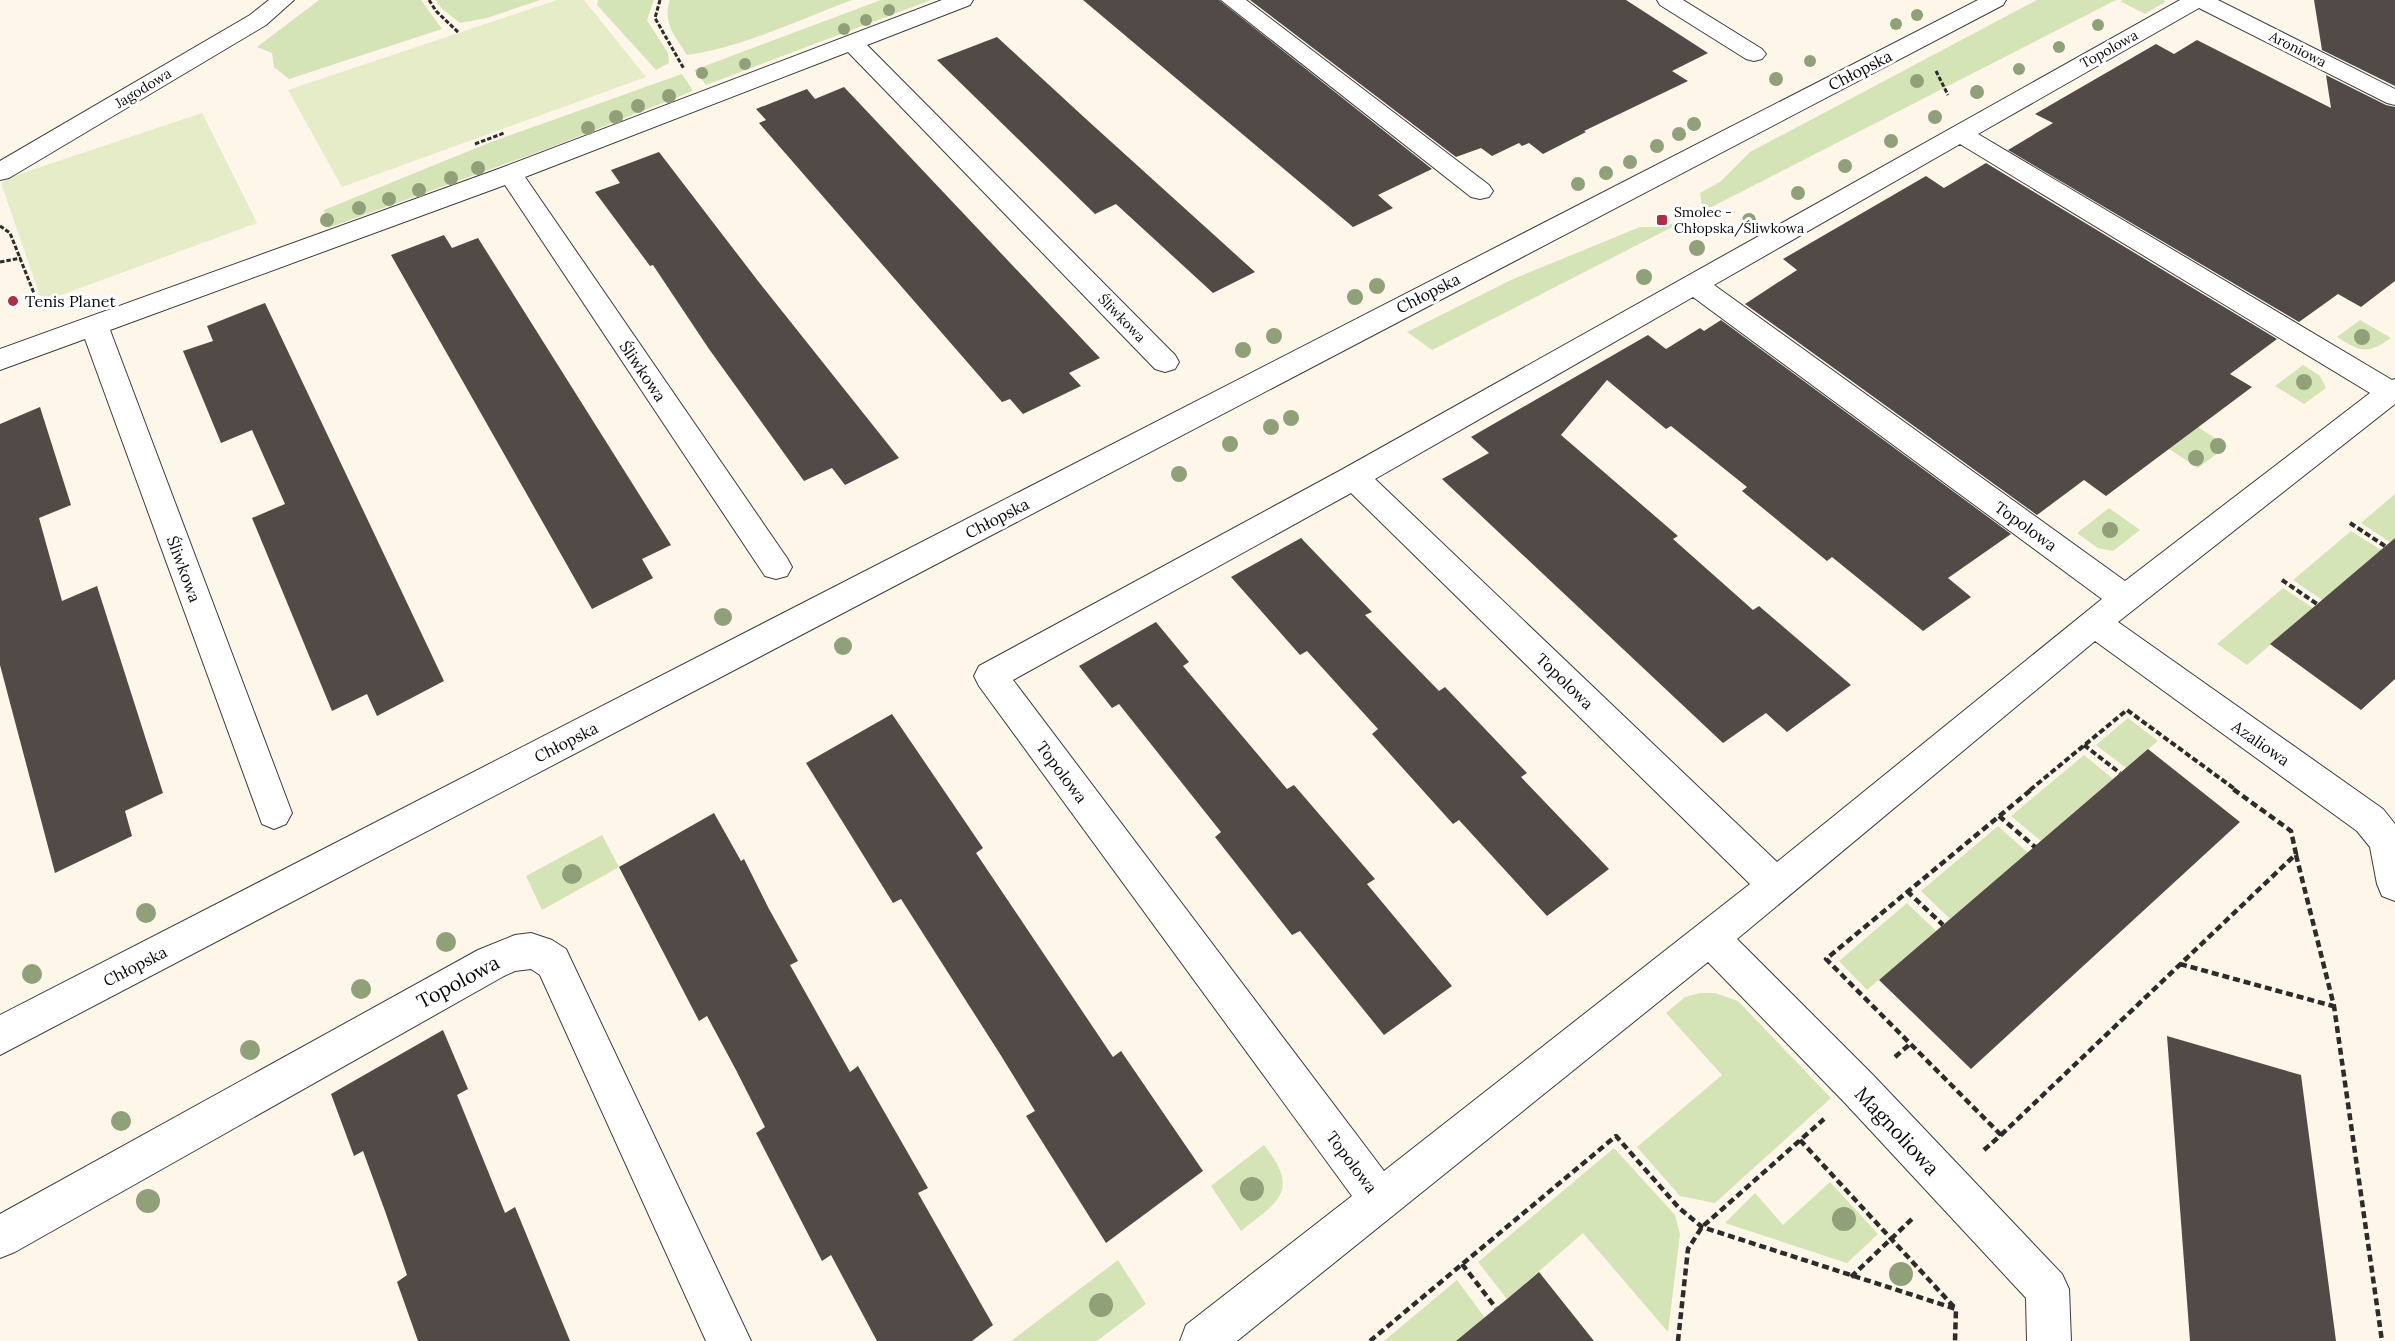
<svg xmlns="http://www.w3.org/2000/svg" width="2395" height="1341" font-family="Lora,serif">
<style>
.green{fill:#d5e4b6}
.pitch{fill:#e5ecc7}
.building{fill:#524a47}
.lines{fill:none;stroke-linecap:round;stroke-linejoin:round}
.minor-casing{stroke:#3d3d3d;stroke-width:2}
.tertiary-casing{stroke:#3d3d3d;stroke-width:2}
.path-far2{stroke:#2c2c2c;stroke-width:3;stroke-dasharray:4.5 2;stroke-linecap:butt}
.path-far1{stroke:#2c2c2c;stroke-width:4;stroke-dasharray:6 3;stroke-linecap:butt}
.path{stroke:#2c2c2c;stroke-width:4.5;stroke-dasharray:7 4;stroke-linecap:butt}
.minor{fill:#fff;fill-rule:evenodd}
.tertiary{fill:#fff;fill-rule:evenodd}
.tree{fill:#90a17a}
.poi-dot{fill:#af2d48;stroke:#fff;stroke-width:2}
.labels{text-anchor:middle;stroke-width:6;stroke-linejoin:round;paint-order:stroke}
.far-street-label{font-size:14px;fill:#0a0a0a;stroke:#fff}
.far-poi-label{font-size:14px;fill:#0a0a0a;stroke:#fff;text-anchor:start}
.street-label{font-size:16px;fill:#0a0a0a;stroke:#fff}
.poi-label{font-size:16px;fill:#0a0a0a;stroke:#fff;text-anchor:start}
.near-street-label{font-size:20px;fill:#0a0a0a;stroke:#fff}
</style>
<rect width="100%" height="100%" fill="#fdf6e9"/>
<path class="green" d="M319,0h102l21,29 -153,50 -15,-12 -2,-14 -15,-6z
M436,0h104l-53,18 -27,5 -19,-15z
M598,0h56l-7,20 21,33 1,10 -13,7 -59,-65z
M670,0h182c-54,20 -108,47 -165,55 -12,-19 -25,-32 -17,-55z
M881,0h50l-225,85 -12,-15z
M2037,0h79l-684,350 -25,-18 106,-53 127,-52h26l36,-20 -2,-14 20,-11 30,-30z
M2123,0h41l1,2 -20,12 -25,-13z
M682,74l11,17 -144,57 -221,80 -4,-18 167,-68z
M2360,320l31,18c-24,17 -30,14 -54,-1z
M2303,365l17,11 6,12 -22,16 -29,-18z
M2198,427l29,19 -29,22 -29,-19z
M2395,494v44l-5,4 -29,-19z
M2109,508l31,22 -27,21 -15,-3 -21,-15z
M2351,531l30,19 -59,50 -29,-20z
M2283,588l30,20 -66,57 -30,-21z
M2128,718l30,23 -32,27 -30,-23z
M2084,755l29,24 -72,62 -30,-25z
M1998,826l30,27 -78,66 -29,-28z
M602,835l17,32 -77,43 -16,-34z
M1907,903l29,28 -69,59 -28,-29z
M1700,993h15l23,8 93,97 -116,105 -35,-7 -43,-49 85,-72 -56,-62 19,-16z
M1264,1145c37,47 14,56 -23,86l-30,-45z
M1614,1148l61,67 5,19 -12,98 -85,-99 -76,66 -29,-37z
M1830,1182l48,52 -31,29 -122,-40 30,-30 28,32z
M1118,1260l28,44 -49,37h-86z
M1457,1280l28,38 -27,23h-74z"/>
<path class="pitch" d="M557,0h27l62,77 -304,110 -54,-97z
M202,113l55,110 -215,79 -41,-119 10,-6z"/>
<path class="building" d="M1083,0h136l213,169 -54,26 15,13 -40,19z
M1250,0h376l82,53 -36,18 16,10 -104,50 2,1 -43,22 -14,-11 -7,3 -3,-3 -27,13 -11,-8 -25,9z
M2314,0h81v86l-73,-36z
M997,37l89,82 169,153 -42,21 -97,-89 -21,10 -158,-154z
M2197,40l134,68 -5,-33 60,30 9,2v174l-34,26 -23,-13 -39,28 -291,-172 45,-27 -18,-9 121,-70 18,10z
M844,87l256,271 -31,15 12,13 -58,28 -13,-15 -8,3 -243,-279 7,-3 -10,-11 51,-20 8,10z
M659,152l99,129 141,177 -54,27 -13,-17 -28,13 -95,-132 -56,-84 -3,1 -55,-74 25,-9 -9,-13z
M1986,163l291,176 -47,35 22,13 -146,109 -22,-16 -47,35 -292,-211 52,-34 -14,-11 143,-83 18,12z
M444,235l8,13 26,-10 193,307 -29,14 11,19 -61,31 -201,-354z
M265,303l179,378 -67,35 -10,-22 -35,17 -80,-193 33,-14 -33,-74 -31,13 -38,-92 30,-10 -6,-15z
M1721,320l290,214 -63,44 23,19 -48,34 -91,-74 -5,4 -85,-70 5,-4 -76,-61 -5,3 -59,-49 -46,55 117,101 -5,3 80,71 6,-4 92,79 -64,47 -21,-19 -43,30 -281,-264 47,-26 -18,-16 177,-102 18,14 34,-21 4,3z
M40,407l31,98 -32,13 23,83 35,-15 66,207 -38,18 7,25 -77,37 -55,-208v-241z
M1301,538l71,74 -7,3 74,76 6,-4 82,86 -6,4 88,92 -62,47 -88,-96 -6,4 -81,-90 6,-5 -71,-78 -7,4 -69,-78z
M2395,538v141l-34,31 -91,-66z
M1156,622l33,40 -6,4 104,123 7,-4 81,94 -8,5 85,102 -68,49 -84,-104 -8,4 -77,-98 6,-5 -102,-128 -7,4 -33,-42z
M892,714l91,134 -7,5 137,204 8,-6 82,120 -97,72 -80,-127 9,-5 -35,-57 -99,-155 -8,4 -87,-140z
M2148,749l92,73 -269,247 -92,-89z
M714,813l27,48 3,-2 25,50 29,52 -8,4 60,107 8,-6 70,122 -10,5 75,132 -21,16h-95l-46,-86 -9,6 -66,-128 9,-6 -29,-57 -29,-54 -8,5 -80,-154z
M443,1030l25,59 -11,6 48,118 10,-6 55,134h-152l-21,-59 10,-7 -22,-64 -22,-60 -9,5 -23,-62z
M2167,1036l134,39 35,266h-146z
M1539,1272l55,69h-138l51,-42z"/>
<g class="lines">
<g class="minor-casing">
<path id="minor" d="M269,0h25l-28,25 -257,153 -9,2v-19l250,-146z
M942,0h31l-3,5 -103,40 308,310 4,7 -4,7 -10,3 -10,-3 -307,-317 -323,125 262,381 5,9 -5,9 -11,3 -11,-3 -260,-391 -395,145 182,483 -6,11 -12,5 -12,-5 -177,-485 -85,31v-21l501,-181z
M1221,0h25l243,185 4,6 -4,6 -9,2 -9,-2z
M1657,0h26l79,49 4,5 -4,5 -8,2 -8,-2 -86,-54z
M2180,0h38l177,89v16l-8,-2 -188,-95 -221,126 414,246 3,-1v25l-277,218 265,187 12,15v77l-13,-5 -5,-12 -7,-37 -13,-16 -262,-190 -358,298 136,136 189,199 7,15 2,52h-44l-1,-43 -181,-195 -137,-141 -471,379h-57l6,-16 166,-129 -373,-510 -5,-10 5,-10 364,-197zM1960,144l410,249 -245,188 -411,-296zM1693,297l409,302 -325,263 -402,-383zM1351,493l399,391 -366,287 -371,-491z
M531,933l21,7 14,9 185,392h-45l-166,-366 -9,-6 -16,2 -11,5 -489,276 -15,6v-44l478,-264 37,-15z"/>
</g>
<g class="tertiary-casing">
<path id="tertiary" d="M1978,0h28l-3,5 -2003,1050v-40z"/>
</g>
<path class="path-far2" d="M429,0l7,11 23,22
M660,0l-5,18 29,51
M1936,71l12,24
M475,144l29,-11
M0,226l10,7 29,73
M0,262l21,-4"/>
<path class="path-far1" d="M2350,523l35,23
M2282,580l35,24
M2084,745l36,28
M2030,790l97,-80 109,80"/>
<path class="path" d="M1999,816l36,31
M2296,855l38,151 48,335
M1907,891l36,34
M2180,964l153,42
M1895,1057l15,-13
M2001,1135l-175,-176 206,-170
M2001,1135l295,-281 -5,-23 -58,-42
M1800,1140l155,168
M1984,1150l17,-15
M1462,1264l34,44
M1851,1277l62,-59
M1370,1341l246,-205 63,72 23,19 254,82 -1,32
M1678,1341l10,-92 14,-22 122,-108"/>
<use href="#minor" class="minor"/>
<use href="#tertiary" class="tertiary"/>
</g>
<g class="tree">
<circle cx="889" cy="10" r="6"/>
<circle cx="1917" cy="15" r="6"/>
<circle cx="866" cy="20" r="6"/>
<circle cx="1896" cy="24" r="6"/>
<circle cx="2098" cy="25" r="6"/>
<circle cx="844" cy="29" r="6"/>
<circle cx="2059" cy="47" r="6"/>
<circle cx="1810" cy="61" r="6"/>
<circle cx="745" cy="64" r="6"/>
<circle cx="2019" cy="69" r="6"/>
<circle cx="702" cy="73" r="6"/>
<circle cx="1776" cy="79" r="7"/>
<circle cx="1917" cy="81" r="7"/>
<circle cx="1977" cy="92" r="7"/>
<circle cx="669" cy="96" r="7"/>
<circle cx="638" cy="106" r="7"/>
<circle cx="616" cy="117" r="7"/>
<circle cx="1935" cy="117" r="7"/>
<circle cx="1694" cy="124" r="7"/>
<circle cx="588" cy="128" r="7"/>
<circle cx="1679" cy="134" r="7"/>
<circle cx="1891" cy="141" r="7"/>
<circle cx="1657" cy="146" r="7"/>
<circle cx="1630" cy="162" r="7"/>
<circle cx="1845" cy="166" r="7"/>
<circle cx="478" cy="168" r="7"/>
<circle cx="1606" cy="173" r="7"/>
<circle cx="451" cy="178" r="7"/>
<circle cx="1578" cy="184" r="7"/>
<circle cx="419" cy="190" r="7"/>
<circle cx="1798" cy="193" r="7"/>
<circle cx="389" cy="199" r="7"/>
<circle cx="359" cy="208" r="7"/>
<circle cx="327" cy="220" r="7"/>
<circle cx="1749" cy="220" r="7"/>
<circle cx="1697" cy="248" r="8"/>
<circle cx="1644" cy="277" r="8"/>
<circle cx="1377" cy="286" r="8"/>
<circle cx="1355" cy="297" r="8"/>
<circle cx="1274" cy="336" r="8"/>
<circle cx="2362" cy="337" r="8"/>
<circle cx="1243" cy="350" r="8"/>
<circle cx="2304" cy="382" r="8"/>
<circle cx="1291" cy="418" r="8"/>
<circle cx="1271" cy="427" r="8"/>
<circle cx="1230" cy="444" r="8"/>
<circle cx="2218" cy="446" r="8"/>
<circle cx="2196" cy="458" r="8"/>
<circle cx="1179" cy="474" r="8"/>
<circle cx="2110" cy="530" r="8"/>
<circle cx="723" cy="617" r="9"/>
<circle cx="843" cy="646" r="9"/>
<circle cx="572" cy="874" r="10"/>
<circle cx="146" cy="913" r="10"/>
<circle cx="446" cy="942" r="10"/>
<circle cx="32" cy="974" r="10"/>
<circle cx="361" cy="989" r="10"/>
<circle cx="250" cy="1050" r="10"/>
<circle cx="121" cy="1121" r="10"/>
<circle cx="1252" cy="1189" r="12"/>
<circle cx="148" cy="1201" r="12"/>
<circle cx="1844" cy="1219" r="12"/>
<circle cx="1901" cy="1274" r="12"/>
<circle cx="1101" cy="1305" r="12"/>
</g>
<g class="poi-dot">
<rect x="1656" y="214" width="12" height="12" rx="3"/>
<circle cx="13" cy="301" r="6"/>
</g>
<g class="labels">
<g class="far-street-label">
<text transform="translate(2109 49) rotate(-29)" y="5">Topolowa</text>
<text transform="translate(2298 49) rotate(27)" y="5">Aroniowa</text>
<text transform="translate(143 88) rotate(-31)" y="5">Jagodowa</text>
<text transform="translate(1122 318) rotate(46)" y="5">Śliwkowa</text>
</g>
<g class="far-poi-label">
<text x="1674" y="217">Smolec -<tspan x="1674" dy="16">Chłopska/Śliwkowa</tspan></text>
</g>
<g class="street-label">
<text transform="translate(1860 70) rotate(-27)" y="6">Chłopska</text>
<text transform="translate(1428 293) rotate(-27)" y="6">Chłopska</text>
<text transform="translate(643 371) rotate(56)" y="6">Śliwkowa</text>
<text transform="translate(997 518) rotate(-27)" y="6">Chłopska</text>
<text transform="translate(2026 526) rotate(36)" y="6">Topolowa</text>
<text transform="translate(184 569) rotate(70)" y="6">Śliwkowa</text>
<text transform="translate(1565 681) rotate(44)" y="6">Topolowa</text>
<text transform="translate(566 742) rotate(-27)" y="6">Chłopska</text>
<text transform="translate(2261 743) rotate(35)" y="6">Azaliowa</text>
<text transform="translate(1062 772) rotate(53)" y="6">Topolowa</text>
<text transform="translate(135 966) rotate(-27)" y="6">Chłopska</text>
<text transform="translate(1352 1162) rotate(53)" y="6">Topolowa</text>
</g>
<g class="poi-label">
<text x="25" y="307">Tenis Planet</text>
</g>
<g class="near-street-label">
<text transform="translate(458 982) rotate(-28)" y="7">Topolowa</text>
<text transform="translate(1897 1131) rotate(47)" y="7">Magnoliowa</text>
</g>
</g>
</svg>
